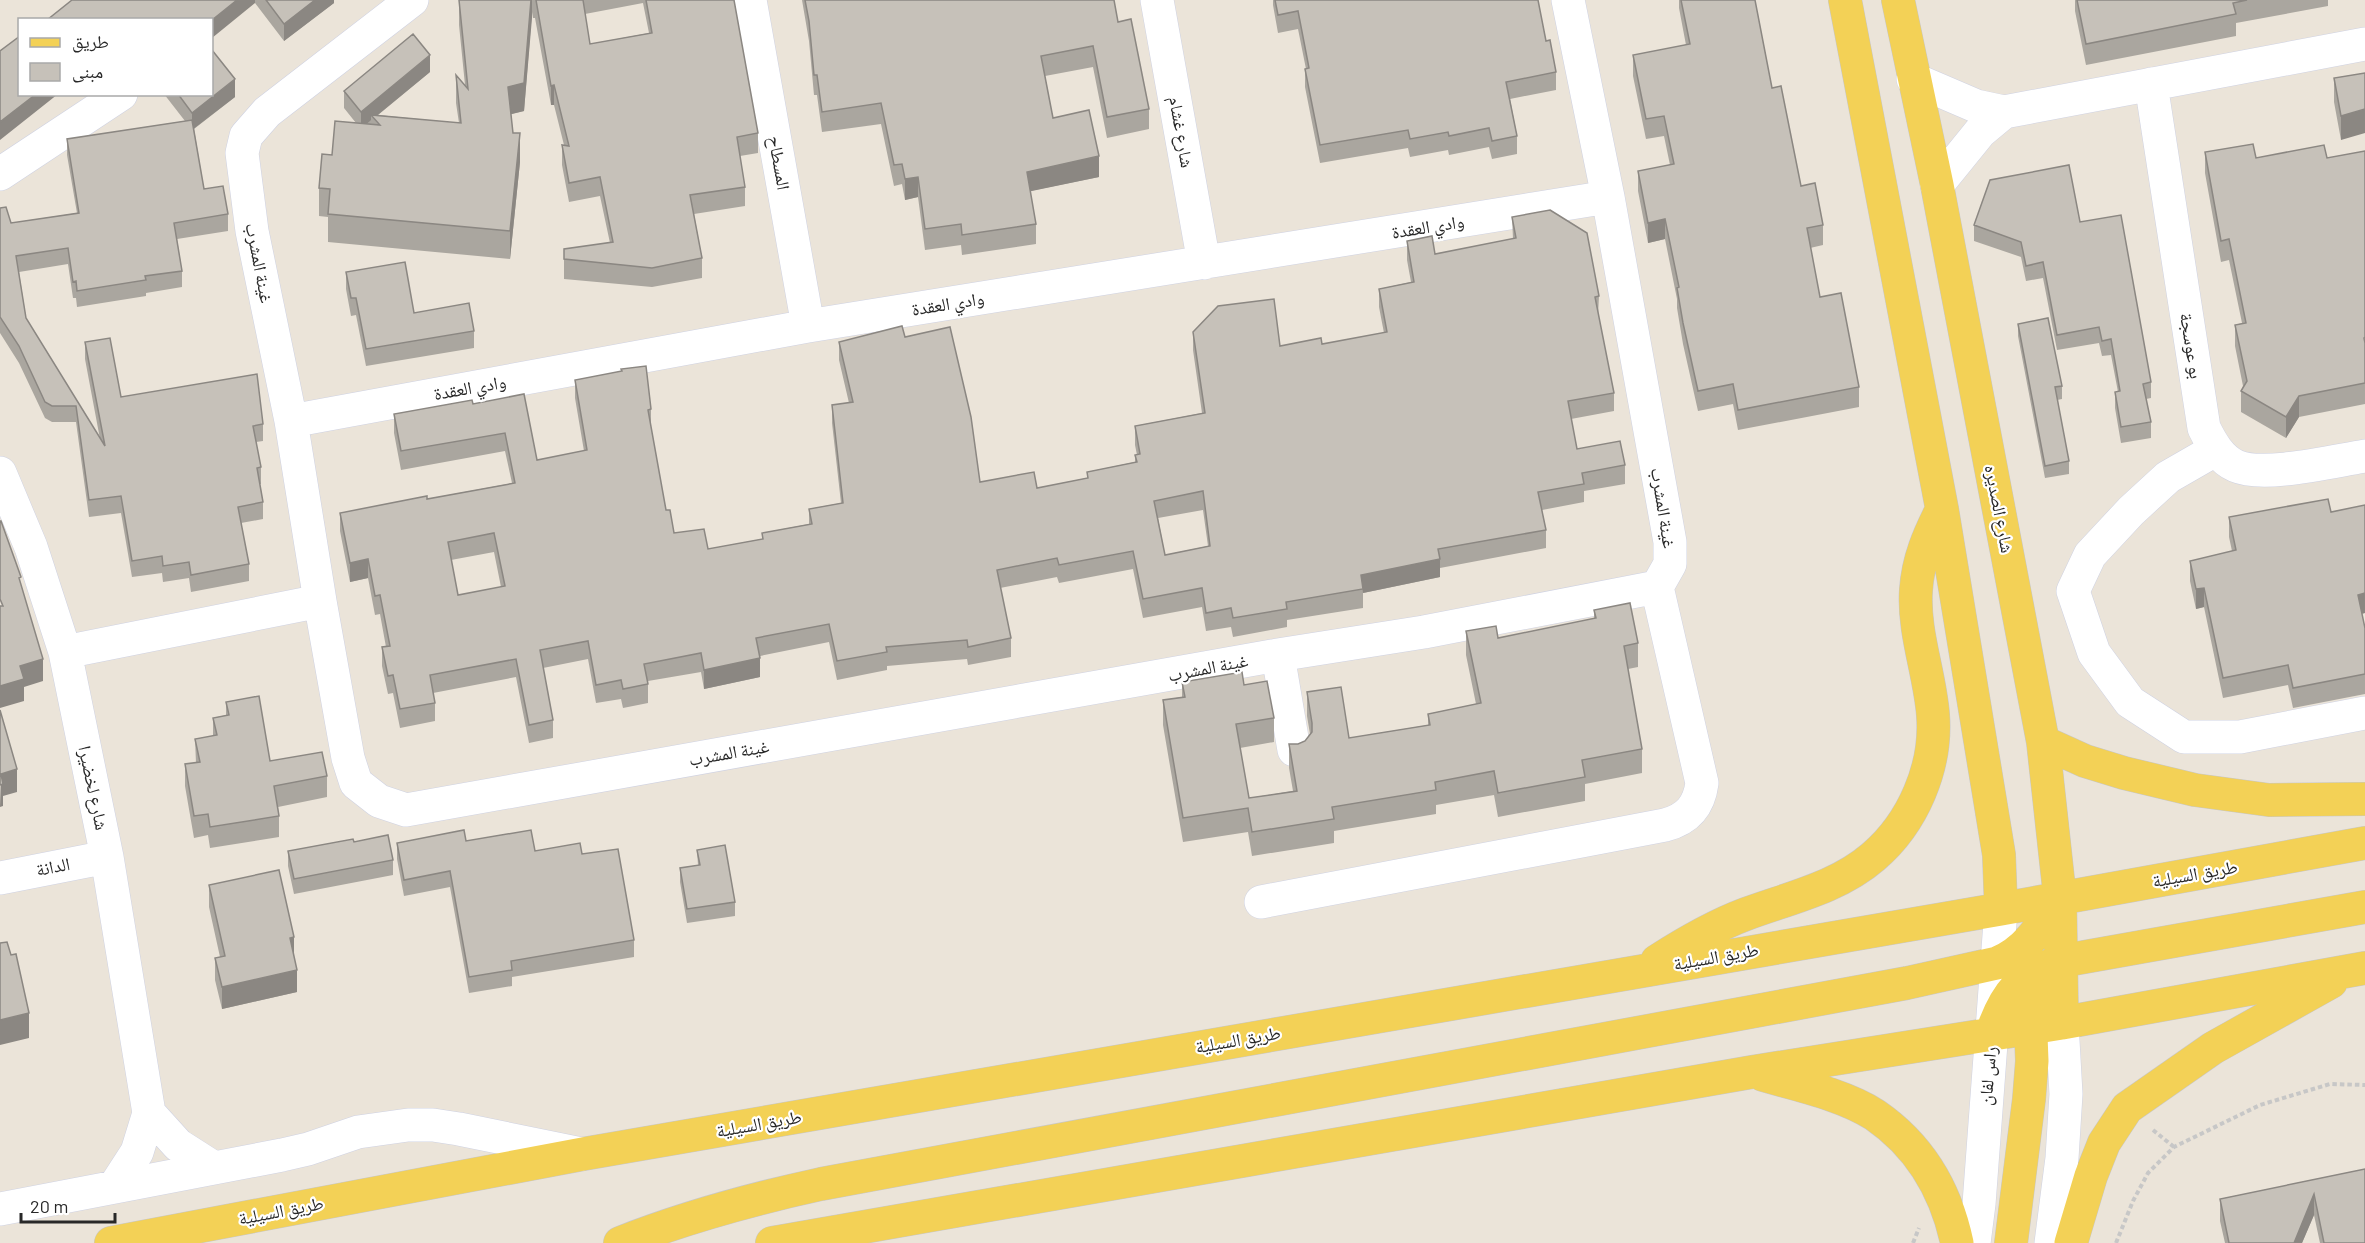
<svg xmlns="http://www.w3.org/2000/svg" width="2365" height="1243" font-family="Barlow,'Noto Naskh Arabic',sans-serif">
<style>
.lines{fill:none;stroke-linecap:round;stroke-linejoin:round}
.minor-casing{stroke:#cfd2e2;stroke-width:34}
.major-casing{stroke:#c7c7c7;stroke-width:34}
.path{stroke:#c7c7c7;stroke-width:4;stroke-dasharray:4.5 3;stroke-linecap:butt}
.minor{stroke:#fff;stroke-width:33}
.major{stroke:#f3d156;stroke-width:33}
.wall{fill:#aaa69f;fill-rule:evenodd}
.shaded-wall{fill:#8b8782}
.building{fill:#c6c1b9;stroke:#8b8782;stroke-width:1.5;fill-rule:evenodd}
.labels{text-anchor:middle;stroke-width:4.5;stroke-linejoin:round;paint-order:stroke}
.street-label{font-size:18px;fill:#282828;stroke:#fff}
</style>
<rect width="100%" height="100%" fill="#ebe4d9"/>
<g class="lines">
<g class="minor-casing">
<path id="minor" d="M412,0l-145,112 -21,24 -4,17 10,78 39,190 29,180 28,157 8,25 23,18 27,9 872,-155 146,-23 233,-45
M750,0l58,326
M1157,0l47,263
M1568,0l40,197 62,345v22l-13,23
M1913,79l63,27 28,6 361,-68
M2151,84l53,344c7,14 16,31 32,38 28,12 97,-5 129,-10
M0,174l121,-80
M1937,185l43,-53 24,-20
M291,421l517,-95 800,-129
M2215,450l-47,27 -37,34 -41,44 -17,36 21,62 36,49 54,35h56l125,-24
M0,473l31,74 34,105 42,205 42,256 -12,39 -22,34
M65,652l255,-51
M1278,655l16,95
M0,878l107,-21
M1261,902l404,-77c23,-6 34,-19 37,-42l-45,-196
M149,1113l29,32 36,23
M0,1209l282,-54 26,-6 50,-17 50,-7h25l26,4 122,25
M1974,1243l5,-39 22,-295
M2051,1243l11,-85 4,-64 -4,-71"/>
</g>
<g class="major-casing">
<path id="major" d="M1845,0l97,509 57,346 2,54
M1898,0l39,185 106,557 17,156 2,125
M2043,742l42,19 39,12 71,17 74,10 96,-1
M1657,961c28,-18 57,-35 89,-47 43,-16 91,-26 127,-57 40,-34 64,-90 60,-142 -3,-41 -20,-83 -17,-125 2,-31 13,-55 26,-81
M1991,1035c14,-42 29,-60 71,-74l303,-54
M1763,1075c35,10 81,20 112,40 45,31 71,76 82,128
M111,1243l472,-89 1418,-245 364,-66
M620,1243c66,-26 132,-44 201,-59l1086,-201 90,-20c30,-12 46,-39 63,-65
M772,1243l980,-171 310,-49 303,-55
M2011,1243l18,-144 3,-38 -4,-103
M2071,1243l20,-67 13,-33 23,-35 86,-60 118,-66"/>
</g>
<path class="path" d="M2153,1130l21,17
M1913,1243l6,-15
M2116,1243l17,-42 15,-28 26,-26 86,-42 70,-21 35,1"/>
<use href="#minor" class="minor"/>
<use href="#major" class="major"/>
</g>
<path class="wall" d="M72,0h262v3l-50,38 -29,-38z
M459,0h275l24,133v20l-18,3 5,31v19l-51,8 8,44v20l-50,9 -88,-8v-30l46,-6 -10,-47 -31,6 -7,-37v-20h2l-10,-40h-3l-16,-87h-2l-1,-6 -8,99 -13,3 2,19 7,29 -10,97 -182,-17v-25l-9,-1v-28l13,-33 24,-32 -12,-15v-17l86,-19 -52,43 81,8 -3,-20v-28l9,10 -6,-60zM643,3l6,30 -59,11 -5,-30z
M802,0h312l4,22 31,87v20l-42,9 -14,-71 -48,9 8,42 46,59 -69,14 6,33v20l-74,11 -1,-10 -36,5 -7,-53 -13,3 -3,-16 -8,2 -13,-62 -59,8 -5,-37h-3l-5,-54z
M1273,0h265l8,41 10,31v18l-46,9 7,37v18l-25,5 -3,-12 -40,8 -1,-5 -38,7 -2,-9 -88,15 -15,-76v-18h1l-8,-40 -20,4 -5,-28z
M1679,0h76l17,88 29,98 22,39v20l-13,3 10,49 39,90v20l-121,23 -5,-26 -35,7 -15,-67 -6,-36v-9l-12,-60 -17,4 -10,-52v-20l32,-6 -6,-29 -18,3 -13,-63v-21l53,-10 -7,-37z
M2075,0h253v6l-92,17v13l-150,29 -11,-54z
M2365,73l-24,67 -7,-38v-24z
M164,94h48l23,3 -41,32 10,60 24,25v17l-51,8 5,32v16l-36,6v3l-69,11 -1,-9h-3l-5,-34 -49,8 7,46 74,121 -15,-80v-17l36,55 142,27v17l-7,1 5,25v17h-1l3,18v17l-22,4 8,41v17l-58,11 -2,-14 -26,4 -1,-9 -30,4 -11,-64 -32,4 -13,-95h-24l-7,-4 -26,-55 -19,-30v-125l11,15 66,-10 -10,-58v-16l118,-18z
M2365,151v253l-66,13 -13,21 -45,-26v-21l2,-5 -8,-40v-21l7,-2 -13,-63 -8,2 -16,-89v-21l51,6h71z
M1512,217l87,79 -1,19 16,78v18l-43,8 6,30 48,16v19l-41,7v11l-42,8 4,20v18l-106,20v9l-77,16v15l-76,12v7l-54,10 -2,-10 -25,4 -4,-24 -59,11 -10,-49 -74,14 -2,-6 -57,11 11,50v19l-43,8 -1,-6 -80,7v4l-50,10 -8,-38 -69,14v21l-56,12 -3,-17 -53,9v22l-25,5 -2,-9 -25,4 -8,-44 -45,9 10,52v18l-24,5 -13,-66 -83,16 2,10v18l-35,7 -7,-35 -5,1 -6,-28v-19h4l-6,-33 -5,1 -7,-37 -18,4 -10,-51v-18l87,-14 85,-16 -7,-32 -104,19 -7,-37v-19l79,-10 64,56 47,-9 -9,-53v-18l76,29v19l15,82 8,23 34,16 54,-10v-6l47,-9v-15l32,-6 -9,-80v-18l17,-2 -10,-43v-18l66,-5 75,145 57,6 50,-10v-6l48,-10v-7h2l-2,-10v-19l67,-13 -9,-63v-18l87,14 42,-2 62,-11 -5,-26v-18l32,-7 -4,-22v-19l28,13 78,-15zM1203,510l5,36 -43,9 -7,-37zM494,552l7,35 -43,8 -7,-35z
M2080,222l71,160v16l-5,1 5,23v16l-30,5 -6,-35v-16h3l-7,-37 -9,1 -3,-13 -42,7 -14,-72 -17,3 -5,-24 -47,-16v-16z
M346,272l68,41 60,18v17l-108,18 -10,-51 -5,1 -5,-27z
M2018,324l44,62v13l-5,1 12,61v13l-24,4 -27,-142z
M2331,512l34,101 -3,1 3,14v66l-72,14 -5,-23 -65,13 -19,-91 -8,2 -6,-28v-20l42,-10 -3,-14v-20z
M1594,610l44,33v24l-10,2 14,80v24l-57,11v17l-87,16 -4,-22 -58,10v9l-102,17v12l-82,13 -4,-24 -65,10 -20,-117v-25l19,-3v-15l62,3 30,33v24l-34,6 9,50 44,-7 -4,-23v-24h9l7,-3 5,-7 -3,-18v-24l42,46 79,-13v-11l48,-10 -10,-49v-24l32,7 96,-19z
M226,702l44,59 57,15v21l-49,10 1,9v21l-69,11 -2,-13 -14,3 -9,-52v-22l11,-1 -1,-24 18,-3v-18l13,-3z
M466,841l69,10 47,3 52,86v17l-122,20v9l-43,7 -19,-106 -46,9 -7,-37v-16z
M354,842l39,18v15l-99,19 -6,-28v-15z
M697,850l38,52v14l-48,7 -7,-41v-14l18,-3z
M209,885l85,71 3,36 -75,17 -7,-29v-22l5,-1 -11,-50z
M2365,1169v74h-45l-6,-28 -12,28h-77l-5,-22v-22z"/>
<path class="shaded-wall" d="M237,0h18v3l-43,35v-18z
M315,0h19v3l-50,38v-17z
M531,0h1v18l-8,93 -16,4v-28z
M430,55v17l-56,46 -3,-3v5l-10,9v-17z
M235,79v18l-43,33v-17z
M554,85v20h-3v-19z
M36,94h22l-58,46v-18z
M2365,109v24l-24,7v-24z
M520,133v29l-10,97v-28z
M1099,156v21l-72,15v-20z
M918,177v20l-13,3v-21z
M1665,219v20l-17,4v-20z
M2299,396v21l-13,21v-21z
M368,559v19l-18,4v-19z
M1440,559v18l-77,16 -2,-18z
M2204,588v19l-8,2v-20z
M2365,593v20l-7,1v-19z
M760,658v19l-56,12v-19z
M43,659v22l-19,6v14l-24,7v-22l20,-20z
M17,769v23l-14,4v10l-3,1 1,-33z
M294,937v22l-4,-21z
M297,970v22l-75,17v-22z
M29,1013v25l-29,7v-25z
M2314,1194v21l-12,28h-8z"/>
<path class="building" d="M72,0h165l-25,20h-165z
M266,0h49l-31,24z
M459,0h72l-7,83 -16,4 5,46h7l-10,98 -182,-17 2,-25 -11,-1 3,-34 10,1 3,-34 45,4 -9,-10 90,8 -5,-48 12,14z
M536,0h47l7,44 62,-11 -6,-33h88l24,133 -21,4 8,50 -55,8 12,63 -50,10 -88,-9v-10l49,-7 -13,-65 -31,6 -7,-38 7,1 -15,-61 -3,1z
M805,0h309l4,22 13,-3 18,90 -42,8 -14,-71 -52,10 12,62 36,-8 10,46 -72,16 9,52 -74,11 -1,-11 -36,5 -7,-52 -13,2 -3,-15 -8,1 -13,-62 -59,9 -5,-37h-3l-5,-54z
M1275,0h263l8,41 4,-1 6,32 -50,10 11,54 -25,5 -3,-13 -40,8 -1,-4 -38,7 -2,-9 -88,15 -15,-76 4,-1 -11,-57 -20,4z
M1681,0h74l17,88 9,-2 20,100 14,-3 8,42 -16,3 13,69 21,-4 18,94 -121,23 -5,-26 -35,7 -15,-68 -6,-35 2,-1 -14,-68 -17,4 -10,-52 36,-7 -10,-48 -18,3 -13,-64 57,-11z
M2077,0h170l-14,3 3,11 -150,30z
M413,34l17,21 -69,57 -17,-21z
M20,36v58h16l-36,28v-71z
M212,50l23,29 -43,34 -14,-19h34z
M2365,73v36l-24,7 -7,-38z
M192,120l12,69 19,-3 5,28 -54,9 8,48 -37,5 1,4 -69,11 -1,-10 -3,1 -5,-34 -52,8 10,62 79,128 -20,-104 25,-4 11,59 136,-23 6,50 -10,2 8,41 -4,1 6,34 -25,5 11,57 -58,11 -2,-13 -26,4 -1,-10 -30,5 -11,-65 -32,4 -13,-94h-24l-7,-4 -26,-56 -19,-29v-109l6,-1 5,16 68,-10 -12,-74z
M2253,144l3,14 68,-13 3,13 38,-7v186l-1,1 1,5v40l-66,13 -13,21 -45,-26 6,-10 -12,-56 11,-2 -17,-84 -8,2 -16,-89z
M2069,165l11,57 41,-7 30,167 -8,2 8,38 -30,5 -6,-35 5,-1 -9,-52 -9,2 -3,-14 -42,8 -14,-73 -17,4 -5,-24 -47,-17 16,-45z
M1550,210l37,23 12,63 -4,1 19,96 -46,8 9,48 43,-8 5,24 -43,8 2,11 -46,8 8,38 -108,19 2,10 -79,16 2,14 -77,13 1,7 -54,9 -2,-10 -25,5 -4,-25 -59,11 -10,-48 -74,14 -2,-7 -60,12 14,68 -43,9 -1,-7 -81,7 1,5 -50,9 -8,-37 -73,14 4,20 -56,12 -3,-17 -57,11 4,20 -25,5 -2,-9 -25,5 -8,-44 -48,9 13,70 -24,5 -13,-66 -86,16 5,28 -35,6 -7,-34 -5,1 -6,-29 8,-1 -10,-51 -5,1 -7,-37 -18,4 -10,-50 87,-17v3l88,-16 -10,-50 -104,18 -7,-37 78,-14 1,4 51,-10 13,66 50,-10 -12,-70 47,-9 -1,-2 25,-3 5,43 -3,1 18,100h4l4,23 30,-4 4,20 55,-10 -1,-6 50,-9 -3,-15 34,-6 -11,-98 21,-3 -14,-60 63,-16 3,11 45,-10 21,90 9,65 54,-10 3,16 51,-10 -1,-6 50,-10 -2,-7 5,-1 -5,-28 70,-13 -12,-81 25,-26 56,-7 6,47 41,-8 1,6 65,-12 -8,-43 35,-7 -7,-41 25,-5 3,18 81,-16 -4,-21zM1203,491l7,55 -45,9 -11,-54zM494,533l11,53 -47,9 -10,-53z
M405,262l9,51 55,-10 5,28 -108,18 -10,-51h-5l-5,-26z
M2048,318l14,68 -7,1 14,74 -24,5 -27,-142z
M2328,499l3,13 34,-7v88l-7,2 7,33v46l-72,14 -5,-23 -65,13 -19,-90 -8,1 -6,-28 46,-11 -7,-33z
M0,521h1l20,56 -2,1 24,81 -23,7 4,13 -24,7v-80h3l-3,-7z
M1630,603l8,40 -14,3 18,103 -60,11 3,17 -87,16 -4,-22 -59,11 1,8 -104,17 2,12 -82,13 -4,-24 -65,10 -20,-118 22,-3 -3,-15 60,-10 2,13 23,-4 7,37 -38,6 13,74 48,-7 -8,-47h9l7,-3 7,-9v-9l-5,-31 34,-5 8,51 81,-13 -2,-11 53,-11 -15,-72 30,-5 2,12 98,-20 -2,-8z
M259,696l11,65 52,-9 5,24 -53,10 5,30 -69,11 -2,-13 -14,2 -9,-52 15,-2 -5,-23 22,-4 -4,-17 16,-3 -3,-13z
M0,710l17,59 -16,5 2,10 -3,1z
M464,830l2,11 65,-11 4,21 45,-8 2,11 36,-5 16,91 -123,21 1,9 -43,7 -19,-106 -46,9 -7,-37z
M388,835l5,25 -99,19 -6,-28 65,-12 1,3z
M725,845l10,57 -48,7 -7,-41 20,-3 -3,-15z
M279,870l15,67 -4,1 7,32 -75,17 -7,-29 10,-2 -16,-71z
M7,942l4,13 5,-1 13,59 -29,7v-77z
M2365,1169v74h-41l-10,-49 -20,49h-65l-9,-44z"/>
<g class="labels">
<g class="street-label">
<text transform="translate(1181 132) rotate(80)" y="6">شارع غشام</text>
<text transform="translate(779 163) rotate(80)" y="6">المسطاح</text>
<text transform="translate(1428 227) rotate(-9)" y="6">وادي العقدة</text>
<text transform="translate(259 263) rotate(79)" y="6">غينة المشرب</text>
<text transform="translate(948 304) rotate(-9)" y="6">وادي العقدة</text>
<text transform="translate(2191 346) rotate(81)" y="6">بو عوسجة</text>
<text transform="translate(470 388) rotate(-10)" y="6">وادي العقدة</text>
<text transform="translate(1663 508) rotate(81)" y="6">غينة المشرب</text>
<text transform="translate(1999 509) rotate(79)" y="6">شارع الصديره</text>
<text transform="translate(1208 668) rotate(-11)" y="6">غينة المشرب</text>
<text transform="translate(729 753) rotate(-10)" y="6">غينة المشرب</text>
<text transform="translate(93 788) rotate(78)" y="6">شارع لخضيرا</text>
<text transform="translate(53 867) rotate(-11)" y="6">الدانة</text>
<text transform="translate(2195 874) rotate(-10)" y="6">طريق السيلية</text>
<text transform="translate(1716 957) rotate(-10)" y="6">طريق السيلية</text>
<text transform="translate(1238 1040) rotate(-10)" y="6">طريق السيلية</text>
<text transform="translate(1988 1076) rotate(-85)" y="6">راس لفان</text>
<text transform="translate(759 1124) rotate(-10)" y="6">طريق السيلية</text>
<text transform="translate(281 1211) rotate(-11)" y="6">طريق السيلية</text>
</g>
</g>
<rect x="18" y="18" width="195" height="78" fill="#ffffff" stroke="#a9a9a9" stroke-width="1.5"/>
<rect x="30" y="38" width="30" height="9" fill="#f3d156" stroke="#a9a9a9" stroke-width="1.5"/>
<text x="72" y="48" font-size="18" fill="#282828">طريق</text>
<rect x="30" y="63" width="30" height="18" fill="#c6c1b9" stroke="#a9a9a9" stroke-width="1.5"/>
<text x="72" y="78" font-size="18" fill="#282828">مبنى</text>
<path d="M21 1213v9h94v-9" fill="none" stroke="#282828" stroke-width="3"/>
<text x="30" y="1213" font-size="18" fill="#282828" stroke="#ffffff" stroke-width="4.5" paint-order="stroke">20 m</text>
</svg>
